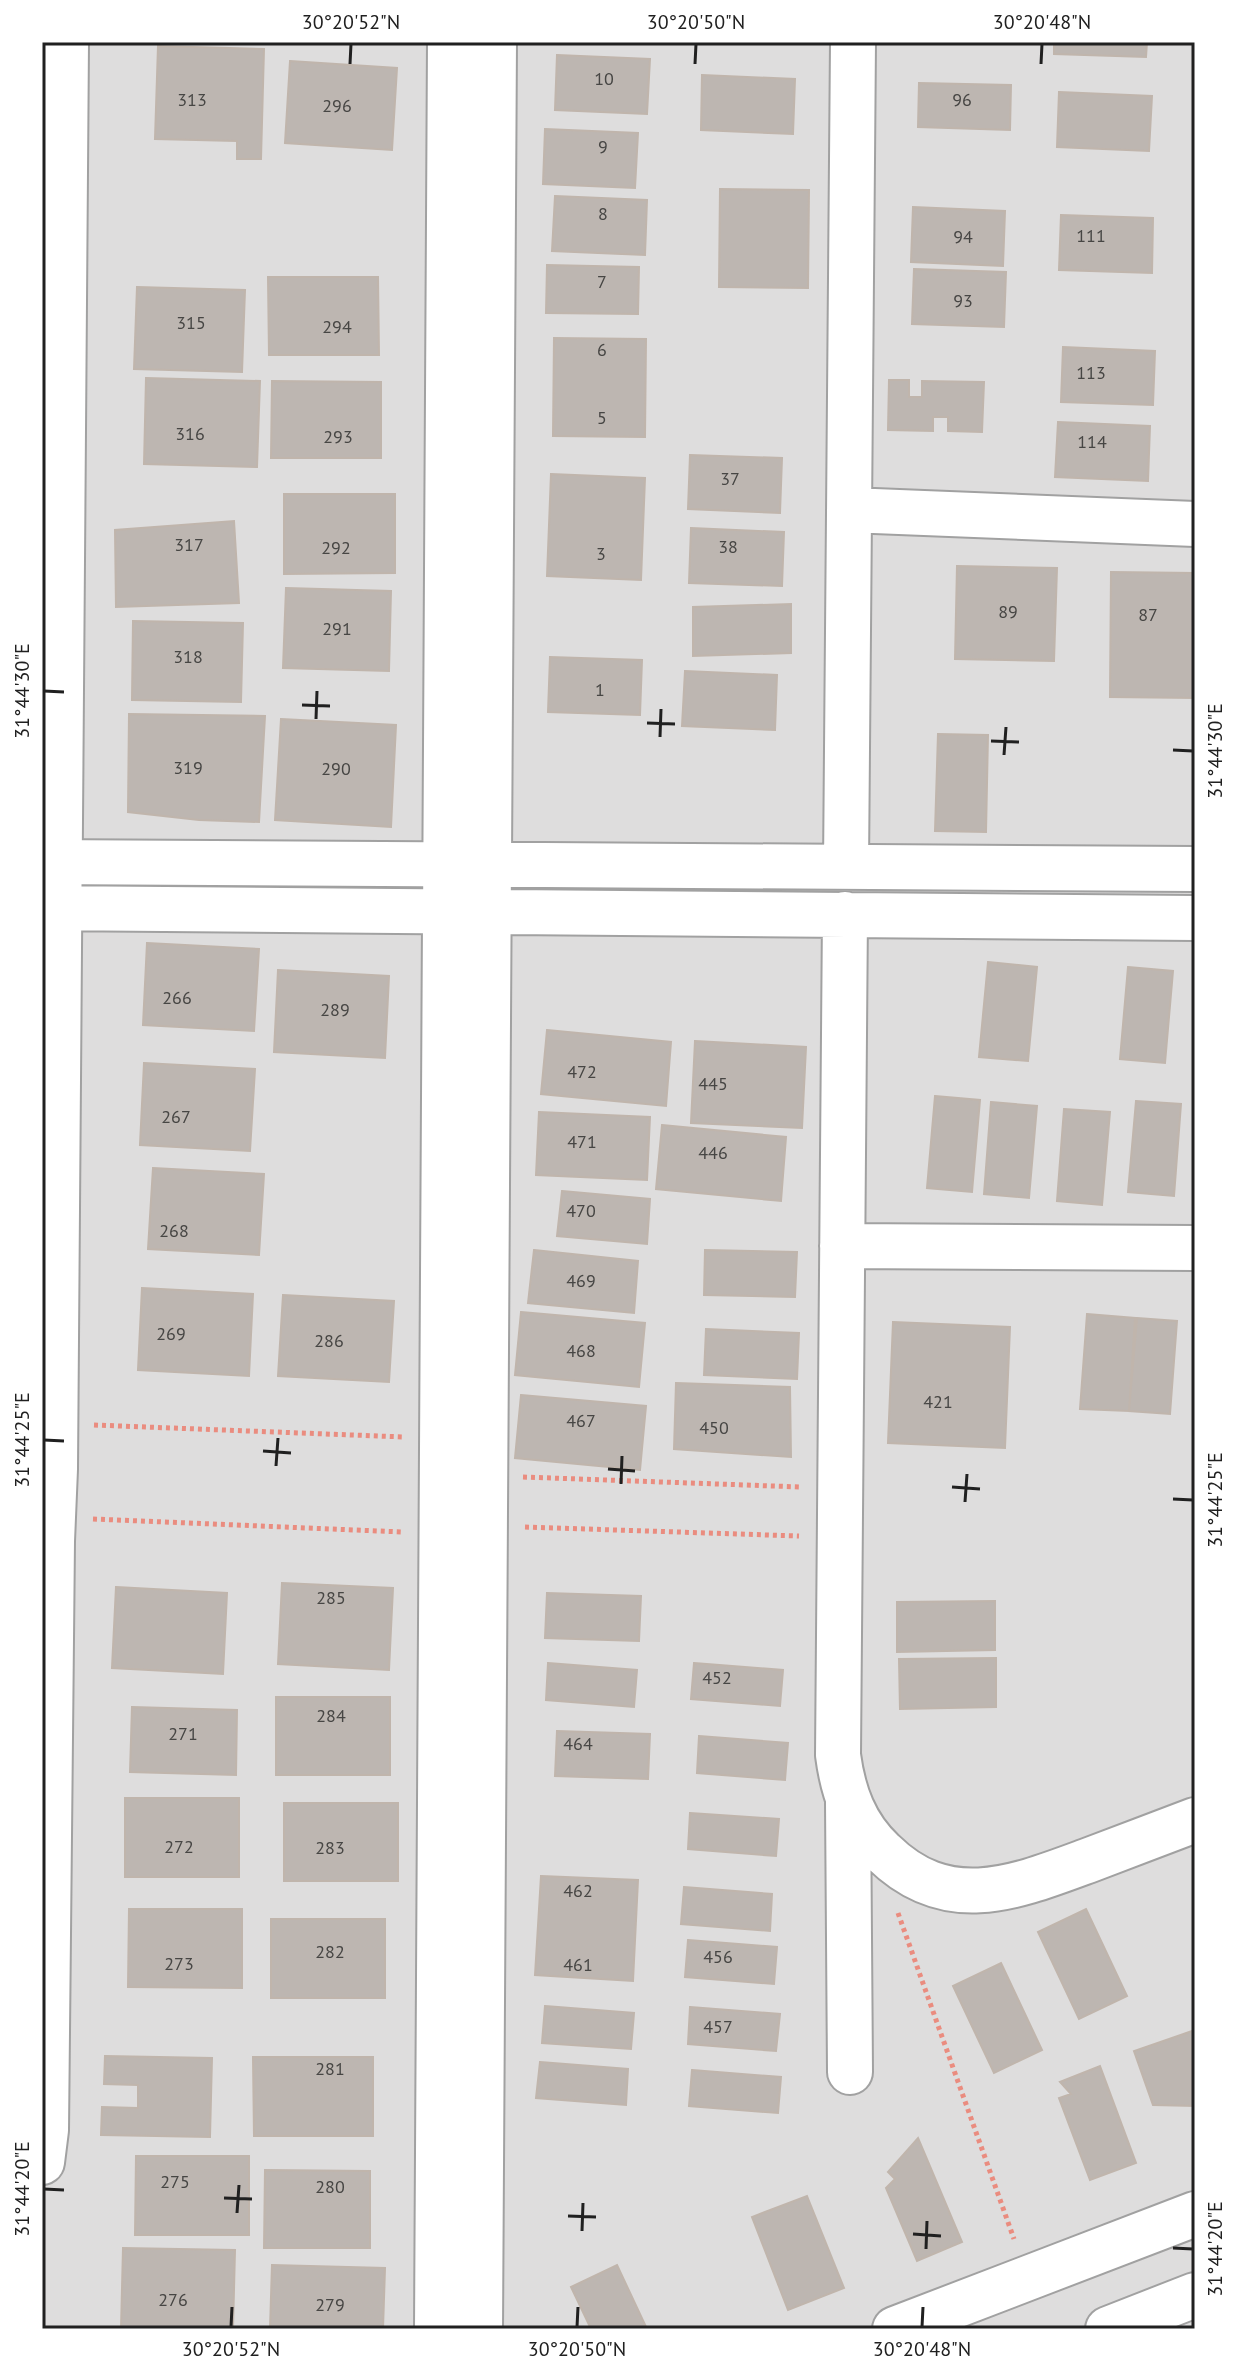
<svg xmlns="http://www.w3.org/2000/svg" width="1237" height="2371" font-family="'PT Sans',sans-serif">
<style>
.residential{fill:#dedddd}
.building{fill:#bdb6b1;stroke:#c0b5ac;stroke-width:2}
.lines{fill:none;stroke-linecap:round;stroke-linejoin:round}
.minor-casing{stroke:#a1a1a1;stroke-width:48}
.path{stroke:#ea8c7f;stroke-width:5;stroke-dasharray:4 4;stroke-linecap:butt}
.minor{stroke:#fff;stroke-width:44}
.ticks{fill:none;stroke:#202020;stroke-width:3}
.labels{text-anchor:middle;stroke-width:6;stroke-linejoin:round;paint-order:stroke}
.number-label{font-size:18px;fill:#474644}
.neatline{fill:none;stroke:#202020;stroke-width:3}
.ticks-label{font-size:20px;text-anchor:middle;fill:#202020}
</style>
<rect width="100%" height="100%" fill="#f0ede8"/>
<path class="residential" d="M42,42h1153v2287h-1153z"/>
<path class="building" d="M1054,42h93l-1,15 -92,-3z
M158,46l106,3 -3,110h-24v-18l-82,-2z
M557,55l93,4 -3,55 -92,-4z
M290,61l107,7 -5,82 -107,-7z
M702,75l93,4 -2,55 -92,-4z
M919,83l92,2 -1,45 -92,-3z
M1059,92l93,4 -3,55 -92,-4z
M545,129l93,4 -3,55 -92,-4z
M720,189l89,1 -1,98 -89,-1z
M555,196l92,4 -2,55 -93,-4z
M913,207l92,4 -2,55 -92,-4z
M1061,215l92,3 -1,55 -93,-3z
M547,265l92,2 -1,47 -92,-1z
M914,269l92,3 -2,55 -92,-3z
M268,277h110l1,78h-110z
M137,287l108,3 -3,82 -108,-3z
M554,338l92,1 -1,98 -92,-1z
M1063,347l92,4 -2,54 -92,-3z
M146,378l114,3 -3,86 -113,-3z
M889,380h20v17h13v-16l62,1 -2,50 -34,-1v-14h-15v14l-45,-1z
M272,381l109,1v76h-110z
M1058,422l92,4 -2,55 -93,-4z
M690,455l92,3 -2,55 -92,-4z
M551,474l94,4 -4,102 -94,-4z
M284,494h111v79l-111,1z
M234,521l5,82 -123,4 -1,-77z
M691,528l93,4 -2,54 -93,-3z
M957,566l100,2 -3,93 -99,-2z
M1111,572l84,1v125l-85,-1z
M286,588l105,3 -2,80 -106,-3z
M791,604v49l-98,3v-49z
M133,621l110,2 -2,79 -109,-2z
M550,657l92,3 -2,55 -92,-3z
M685,671l92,4 -2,55 -93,-4z
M129,714l136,2 -6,106 -60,-2 -71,-8z
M281,719l115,6 -5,102 -116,-7z
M938,734l50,1 -2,97 -51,-1z
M147,943l112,6 -5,82 -111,-6z
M988,962l49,5 -9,94 -49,-4z
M1128,967l45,4 -8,92 -45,-4z
M278,970l111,6 -4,82 -111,-6z
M547,1030l124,12 -5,64 -125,-12z
M695,1041l111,6 -4,81 -111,-5z
M144,1063l111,6 -5,82 -110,-6z
M935,1096l45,4 -8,92 -45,-4z
M1136,1101l45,3 -7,92 -46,-4z
M991,1102l46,4 -8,92 -45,-4z
M1064,1109l46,3 -8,93 -45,-4z
M539,1112l111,5 -3,63 -111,-5z
M662,1125l124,12 -5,64 -125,-12z
M153,1168l111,6 -5,81 -111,-6z
M562,1191l88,8 -3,45 -90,-8z
M534,1250l104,11 -4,52 -106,-10z
M705,1250l92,2 -2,45 -91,-2z
M142,1288l111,6 -4,82 -111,-6z
M283,1295l111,6 -5,81 -111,-6z
M521,1312l124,11 -6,64 -124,-12z
M1087,1314l48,4 -6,93 -49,-2z
M1137,1318l40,3 -7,93 -41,-3z
M893,1322l117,5 -5,121 -117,-5z
M706,1329l93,4 -2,46 -93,-4z
M676,1383l114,4 1,70 -117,-8z
M521,1395l125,11 -6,64 -125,-12z
M282,1583l111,5 -4,82 -111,-6z
M116,1587l111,6 -4,81 -111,-6z
M547,1593l94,3 -2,45 -94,-3z
M995,1601v49l-98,2v-50z
M996,1658v49l-96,2 -1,-50z
M548,1663l89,7 -3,37 -88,-7z
M694,1663l89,7 -3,36 -89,-7z
M276,1697h114v78h-114z
M132,1707l105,3 -1,65 -106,-3z
M557,1731l93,3 -2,45 -93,-3z
M699,1736l89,7 -3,37 -88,-7z
M125,1798h114v79h-114z
M284,1803h114v78h-114z
M690,1813l89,6 -3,37 -88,-7z
M541,1876l97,4 -5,101 -98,-6z
M684,1887l88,7 -2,37 -89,-7z
M129,1909h113v79l-114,-1z
M1086,1909l41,87 -48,23 -41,-87z
M271,1919h114v79h-114z
M688,1940l89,7 -3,37 -89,-7z
M1001,1963l41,87 -48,23 -41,-87z
M545,2006l89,7 -3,36 -89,-6z
M690,2007l90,7 -4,37 -88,-7z
M1195,2030v76l-42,-1 -19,-54z
M105,2056l107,2 -2,79 -109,-2 1,-28 36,1v-23l-34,-1z
M253,2057h120v79h-119z
M540,2062l88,7 -2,36 -90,-7z
M1100,2066l36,97 -46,17 -31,-82 12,-4 -11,-12z
M692,2070l89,7 -3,36 -89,-7z
M918,2138l44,104 -45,19 -31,-73 9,-9 -7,-7z
M136,2156h113v79h-114z
M265,2170l105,1v77h-106z
M807,2196l37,92 -56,22 -36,-93z
M123,2248l112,2 -2,79h-112z
M272,2265l113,3 -2,61h-113z
M617,2265l30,64h-56l-20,-42z"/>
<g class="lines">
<g class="minor-casing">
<path id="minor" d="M849,510l346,14
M42,862l1153,7
M846,867l7,-825
M42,908l1153,10
M845,914l-7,841c5,38 17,71 45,97 64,63 131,36 204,9 36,-14 72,-27 108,-41
M842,1246l353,2
M848,1803l2,269
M42,2162l4,-32 6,-589 3,-72 11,-1427
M437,2329l13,-2287
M480,2329l14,-2287
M895,2329l300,-115
M1108,2329l87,-34"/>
</g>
<path class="path" d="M94,1425l310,12
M523,1477l278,10
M93,1519l310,13
M525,1527l274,9
M898,1913l116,326"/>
<use href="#minor" class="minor"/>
</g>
<path class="ticks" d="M350,64l1,-20M695,64l1,-20M1041,64l1,-20M44,691l20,1M302,705l28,1M316,719l1,-28M647,723l28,1M660,737l1,-28M991,741l28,1M1173,750l20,1M1004,755l2,-28M44,1440l20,1M263,1451l28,2M276,1466l2,-28M608,1469l27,2M621,1484l1,-28M952,1487l28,2M1173,1499l20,1M965,1502l2,-28M44,2189l20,1M224,2198l28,1M237,2213l2,-28M568,2216l28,1M582,2231l1,-28M913,2234l28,2M1173,2248l20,1M926,2249l1,-28M231,2327l1,-20M577,2327l1,-20M922,2327l1,-20"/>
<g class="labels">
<g class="number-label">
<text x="604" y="85">10</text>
<text x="192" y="106">313</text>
<text x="962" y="106">96</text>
<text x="337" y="112">296</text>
<text x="603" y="153">9</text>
<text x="603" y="220">8</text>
<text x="1091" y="242">111</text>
<text x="963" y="243">94</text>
<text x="602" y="288">7</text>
<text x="963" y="307">93</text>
<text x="191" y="329">315</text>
<text x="337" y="333">294</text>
<text x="602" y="356">6</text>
<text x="1091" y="379">113</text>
<text x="602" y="424">5</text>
<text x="190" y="440">316</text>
<text x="338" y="443">293</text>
<text x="1092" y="448">114</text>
<text x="730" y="485">37</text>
<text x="189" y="551">317</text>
<text x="728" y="553">38</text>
<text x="336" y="554">292</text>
<text x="601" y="560">3</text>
<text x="1008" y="618">89</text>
<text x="1148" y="621">87</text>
<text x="337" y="635">291</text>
<text x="188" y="663">318</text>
<text x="600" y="696">1</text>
<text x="188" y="774">319</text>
<text x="336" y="775">290</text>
<text x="177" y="1004">266</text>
<text x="335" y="1016">289</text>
<text x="582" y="1078">472</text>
<text x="713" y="1090">445</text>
<text x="176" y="1123">267</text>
<text x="582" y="1148">471</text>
<text x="713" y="1159">446</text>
<text x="581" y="1217">470</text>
<text x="174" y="1237">268</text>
<text x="581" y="1287">469</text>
<text x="171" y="1340">269</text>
<text x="329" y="1347">286</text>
<text x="581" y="1357">468</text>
<text x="938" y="1408">421</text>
<text x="581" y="1427">467</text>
<text x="714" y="1434">450</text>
<text x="331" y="1604">285</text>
<text x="717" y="1684">452</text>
<text x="331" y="1722">284</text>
<text x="183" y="1740">271</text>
<text x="578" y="1750">464</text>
<text x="179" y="1853">272</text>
<text x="330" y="1854">283</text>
<text x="578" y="1897">462</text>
<text x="330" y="1958">282</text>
<text x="718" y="1963">456</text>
<text x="179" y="1970">273</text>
<text x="578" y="1971">461</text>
<text x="718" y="2033">457</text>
<text x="330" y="2075">281</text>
<text x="175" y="2188">275</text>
<text x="330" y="2193">280</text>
<text x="173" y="2306">276</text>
<text x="330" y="2311">279</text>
</g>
</g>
<rect width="1237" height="2371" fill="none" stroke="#ffffff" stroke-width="88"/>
<rect x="44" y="44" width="1149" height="2283" class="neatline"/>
<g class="ticks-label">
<text x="351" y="29">30°20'52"N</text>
<text x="696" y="29">30°20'50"N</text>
<text x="1042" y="29">30°20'48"N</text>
<text transform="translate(22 691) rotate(-90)" y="7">31°44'30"E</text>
<text transform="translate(1215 751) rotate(-90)" y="7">31°44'30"E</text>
<text transform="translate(22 1440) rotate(-90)" y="7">31°44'25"E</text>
<text transform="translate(1215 1500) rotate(-90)" y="7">31°44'25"E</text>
<text transform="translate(22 2189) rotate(-90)" y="7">31°44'20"E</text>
<text transform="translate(1215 2249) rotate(-90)" y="7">31°44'20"E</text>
<text x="231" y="2356">30°20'52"N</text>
<text x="577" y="2356">30°20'50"N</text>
<text x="922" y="2356">30°20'48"N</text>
</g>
</svg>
